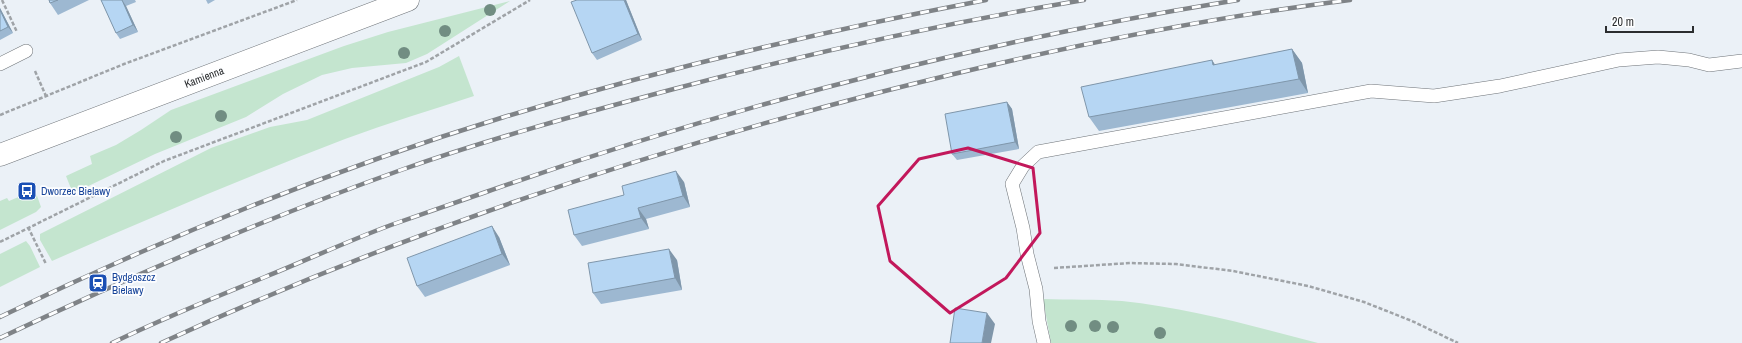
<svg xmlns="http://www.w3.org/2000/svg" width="1742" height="343" font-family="'Archivo Narrow',sans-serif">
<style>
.green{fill:#c4e5cf}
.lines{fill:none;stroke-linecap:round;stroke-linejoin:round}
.lane-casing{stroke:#6e7378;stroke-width:14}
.primary-casing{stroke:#6e7378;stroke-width:23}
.path{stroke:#9fa3a7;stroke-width:2.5;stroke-dasharray:4 2;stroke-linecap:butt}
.lane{stroke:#fff;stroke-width:13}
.primary{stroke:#fff;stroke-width:22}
.rail-casing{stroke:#7f8387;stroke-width:4.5}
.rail{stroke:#fdfeff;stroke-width:3;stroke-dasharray:9;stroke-linecap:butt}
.tree{fill:#718d82}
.wall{fill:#9db8d1}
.shaded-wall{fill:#7f96aa}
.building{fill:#b6d6f3;stroke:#7f96aa}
.marked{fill:none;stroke:#c2185b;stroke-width:3;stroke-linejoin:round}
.labels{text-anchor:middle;stroke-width:3.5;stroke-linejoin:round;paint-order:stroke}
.street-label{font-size:11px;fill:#2b2d2f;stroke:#fdfeff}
.transit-label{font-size:11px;fill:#164399;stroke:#fdfeff;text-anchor:start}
</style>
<rect width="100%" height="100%" fill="#ebf1f7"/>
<path class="green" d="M510,1l-83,53 -21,9 -54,5 -30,7 -39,19 -37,23 -91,37 -79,38 -4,-1 -6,-15 26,-12 -2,-8 26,-11 25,-15 30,-20 173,-64 44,-14z
M459,56l15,40c-43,14 -86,27 -129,43 -99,38 -196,79 -293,122l-12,-21v-6l171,-86 59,-21 37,-7 132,-53z
M35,190l6,17 -5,5 -36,18v-29l7,-3 2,3z
M26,241l4,5 10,21 -40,20v-33z
M1043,299c26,1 53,0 79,2 67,7 131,25 196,42h-267z"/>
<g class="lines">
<g class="lane-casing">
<path id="lane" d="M0,64l26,-13
M1044,343l-5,-22 -3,-32 -9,-35 -4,-26 -11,-44 11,-18 15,-14 333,-61 63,5 66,-10 119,-26 39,-3 31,3 20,5 33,-4"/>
</g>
<g class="primary-casing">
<path id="primary" d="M0,155l408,-155"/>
</g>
<path class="path" d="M2,0l15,32
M35,71l11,25
M0,115l124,-51 173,-64
M28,227l18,37
M0,242l164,-81 262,-99 104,-62
M1054,268l76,-5 46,1 57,7 75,15 56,16 48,19 46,22"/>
<use href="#lane" class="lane"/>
<use href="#primary" class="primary"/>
<g class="rail-casing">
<path id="rail" d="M0,317c163,-79 331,-147 504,-200 158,-48 319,-86 482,-117
M0,338c131,-62 264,-119 401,-168 88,-31 179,-56 269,-80 136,-36 275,-67 414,-90
M112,343c50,-24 101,-45 153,-66 42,-17 83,-36 126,-52 31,-11 63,-22 95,-33 245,-86 496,-151 752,-192
M161,343c229,-105 468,-186 712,-249 156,-40 316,-74 477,-94"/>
</g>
<use href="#rail" class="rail"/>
</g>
<g class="tree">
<circle cx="490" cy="10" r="6"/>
<circle cx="445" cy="31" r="6"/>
<circle cx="404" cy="53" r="6"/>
<circle cx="221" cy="116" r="6"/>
<circle cx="176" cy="137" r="6"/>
<circle cx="1071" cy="326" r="6"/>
<circle cx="1095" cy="326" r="6"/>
<circle cx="1113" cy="327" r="6"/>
<circle cx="1160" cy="333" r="6"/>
</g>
<path class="wall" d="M49,0h40l-31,15 -8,-12z
M101,0h34l1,2 -10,4 12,26 -18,7 -4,-6z
M206,0h9l-7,4z
M626,0l16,40 -45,20 -5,-7z
M0,8l13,25 -13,7z
M1292,49l10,14 6,30 -209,38 -10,-14 123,-57 3,5z
M1007,102l5,7 7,40 -62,11 -5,-6z
M684,182l6,25 -44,12 3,10 -67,17 -8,-11z
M499,237l11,28 -85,32 -8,-11z
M677,260l5,30 -81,14 -8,-11z"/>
<path class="shaded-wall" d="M122,0l4,6 12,26 -5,-7z
M624,0h2l16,40 -4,-6z
M0,8l13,25 -5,-6 -8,-17z
M1292,49l10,14 6,30 -9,-14z
M1212,60l9,14 -8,-9z
M1007,102l5,7 7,40 -4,-7z
M676,171l8,11 6,25 -7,-11z
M638,208l8,11 3,10 -8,-11z
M492,226l7,11 11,28 -8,-11z
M669,249l8,11 5,30 -7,-12z
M987,313l8,11 -4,19h-9z"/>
<path class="building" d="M49,0h9l-8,3z
M101,0h21l11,25 -17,8z
M577,0h47l14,34 -46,19 -21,-51z
M0,10l8,17 -8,4z
M1292,49l7,30 -210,38 -8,-30 131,-27 1,5z
M1007,102l8,40 -63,12 -7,-40z
M676,171l7,25 -45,12 3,10 -67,17 -6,-25 56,-15 -2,-9z
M492,226l10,28 -85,32 -10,-28z
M669,249l6,29 -82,15 -5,-30z
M955,308l32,5 -5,30h-32z"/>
<path class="marked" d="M968,148l65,20 7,65 -34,45 -56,35 -60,-52 -12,-55 41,-47z"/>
<defs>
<g id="bus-square" transform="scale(1)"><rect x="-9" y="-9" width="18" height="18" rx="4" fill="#1a4fb4" stroke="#fdfeff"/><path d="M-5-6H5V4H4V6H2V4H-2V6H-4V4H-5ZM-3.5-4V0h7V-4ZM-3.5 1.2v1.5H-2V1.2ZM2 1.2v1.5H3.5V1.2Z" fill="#fff"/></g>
<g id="station-square" transform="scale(1)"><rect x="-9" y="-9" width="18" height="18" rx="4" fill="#1a4fb4" stroke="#fdfeff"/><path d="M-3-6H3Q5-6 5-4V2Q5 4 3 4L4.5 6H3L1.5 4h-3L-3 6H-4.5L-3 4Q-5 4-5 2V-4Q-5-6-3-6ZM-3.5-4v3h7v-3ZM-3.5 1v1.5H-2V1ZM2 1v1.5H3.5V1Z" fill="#fff"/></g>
</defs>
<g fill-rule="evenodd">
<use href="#bus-square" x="27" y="191"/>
<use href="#station-square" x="98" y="283"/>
</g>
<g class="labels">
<g class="street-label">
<text transform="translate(204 77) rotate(-21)" y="4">Kamienna</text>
</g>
<g class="transit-label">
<text x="41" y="195">Dworzec Bielawy</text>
<text x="112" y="281">Bydgoszcz<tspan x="112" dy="13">Bielawy</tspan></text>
</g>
</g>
<path d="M1606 26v6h87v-6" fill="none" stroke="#2b2d2f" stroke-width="2"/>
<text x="1612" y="26" font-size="12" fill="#2b2d2f" stroke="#fdfeff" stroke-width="3" paint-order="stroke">20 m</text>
</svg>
